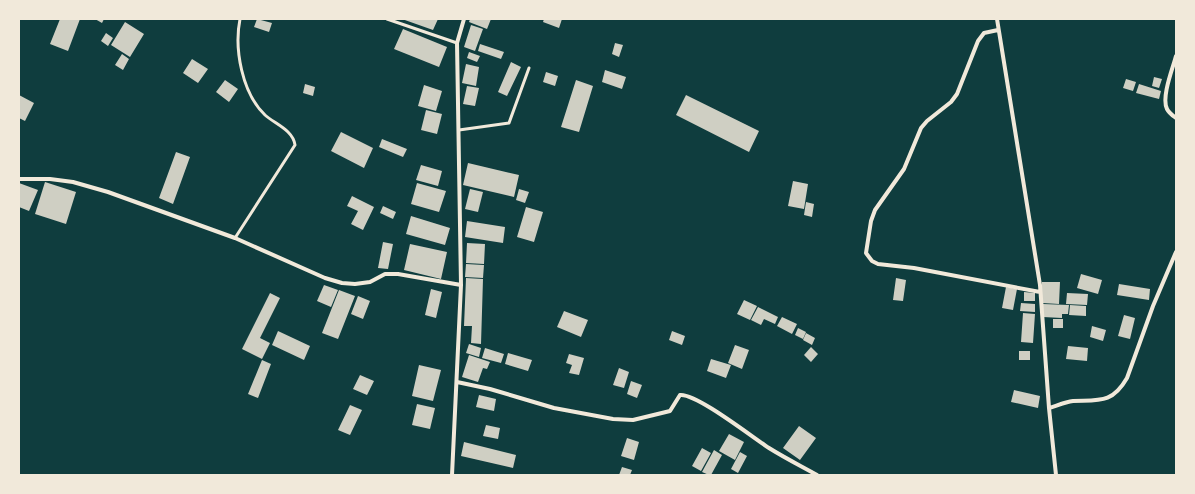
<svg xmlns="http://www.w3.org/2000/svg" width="1195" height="494" font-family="'Sofia Sans Condensed',sans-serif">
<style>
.building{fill:#cfcfc3}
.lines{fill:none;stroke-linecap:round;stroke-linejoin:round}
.service{stroke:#f1e9da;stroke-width:3}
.minor{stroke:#f1e9da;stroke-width:4}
</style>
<rect width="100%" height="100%" fill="#0f3d3e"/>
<path class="building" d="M60,19h20l-12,32 -18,-7z
M95,19h9l-2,4z
M257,19l15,4 -3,9 -15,-5z
M402,19h36l-5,11z
M470,19h21l-4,10 -18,-7z
M544,19h18l-3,9 -16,-6z
M125,22l19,12 -14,23 -19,-12z
M471,25l12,4 -8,22 -11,-4z
M403,29l44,18 -8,20 -45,-18z
M106,33l7,5 -5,8 -7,-5z
M615,43l8,2 -4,12 -7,-3z
M480,44l24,8 -3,7 -23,-8z
M469,52l11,4 -3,6 -10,-4z
M122,54l7,5 -6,11 -8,-5z
M192,59l16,10 -10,14 -15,-10z
M511,62l10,5 -14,29 -9,-4z
M466,64l13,3 -3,19 -14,-3z
M605,70l21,7 -4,12 -20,-7z
M546,72l12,4 -3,10 -12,-4z
M1154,77l8,2 -3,9 -7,-2z
M1126,79l10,3 -3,9 -10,-3z
M225,80l13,9 -9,13 -13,-10z
M576,80l17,6 -14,46 -18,-5z
M305,84l10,3 -2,9 -10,-3z
M1139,84l22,7 -2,8 -23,-6z
M424,85l18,6 -6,20 -18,-5z
M467,86l12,2 -4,18 -12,-2z
M19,95l15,8 -9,18 -6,-3z
M686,95l73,36 -10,21 -73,-37z
M426,110l16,4 -5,20 -16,-4z
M341,132l32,16 -9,20 -33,-17z
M382,139l25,10 -4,8 -24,-10z
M176,152l14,5 -17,47 -14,-6z
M468,163l51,12 -5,22 -51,-12z
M421,165l21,6 -4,15 -22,-6z
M793,181l15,3 -4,25 -16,-3z
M45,182l31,10 -10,32 -31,-10z
M19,183l19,7 -9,21 -10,-4z
M417,183l29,8 -7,21 -28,-8z
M470,189l13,3 -5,20 -13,-3z
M519,189l10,3 -4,11 -9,-3z
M352,196l22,11 -11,23 -12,-6 7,-13 -11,-5z
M806,202l8,2 -2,13 -8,-2z
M383,206l13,6 -3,7 -13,-6z
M526,207l17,5 -9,30 -17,-5z
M411,216l39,12 -5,17 -39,-11z
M467,221l38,6 -2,16 -38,-6z
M383,242l10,2 -5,25 -10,-1z
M467,243l18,1 -1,20 -18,-1z
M410,244l37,8 -6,27 -37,-9z
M466,264l18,1 -1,13 -18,-1z
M1081,274l21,6 -4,14 -21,-6z
M466,278l17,1 -2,65 -10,-1 1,-17h-8z
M896,278l10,2 -3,21 -10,-1z
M1042,282h18l-1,22 -17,-1z
M1119,284l31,5 -1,11 -32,-5z
M324,285l14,5 -7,17 -14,-6z
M1006,287l11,2 -4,21 -11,-2z
M431,289l11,3 -6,26 -11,-3z
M339,290l16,6 -17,43 -16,-6z
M1024,292l11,1v8h-11z
M270,293l10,5 -20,40 10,5 -8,16 -20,-10z
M1067,293l21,1 -1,11 -21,-1z
M358,296l12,5 -7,18 -12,-5z
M744,300l13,6 -7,14 -13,-6z
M1021,303l14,1v8l-15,-1z
M1043,304l26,1 -1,9h-6v4l-19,-1z
M1070,305l16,1v10l-17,-1z
M758,307l20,10 -3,7 -11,-5 -3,6 -10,-5z
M564,311l24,9 -7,17 -24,-10z
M1023,313l12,1 -2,29 -12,-1z
M1124,315l11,3 -5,21 -12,-3z
M782,317l15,7 -5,10 -15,-8z
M1053,319h10v9h-10z
M1092,326l14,4 -3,11 -13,-4z
M798,328l8,4 -3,7 -8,-4z
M278,331l32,15 -6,14 -32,-15z
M672,331l13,5 -3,9 -13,-5z
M806,333l9,5 -3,7 -9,-5z
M469,344l12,4 -2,9 -13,-4z
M735,345l14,5 -7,19 -14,-6z
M1068,346l20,2 -1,13 -21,-2z
M811,347l7,7 -7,8 -7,-7z
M485,348l19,6 -3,9 -19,-5z
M1019,351h11v9h-11z
M508,353l24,7 -4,11 -23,-7z
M569,354l15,4 -5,17 -10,-2 3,-8 -6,-2z
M469,355l21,7 -3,7 -4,-1 -5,14 -16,-5z
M711,359l20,6 -5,13 -19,-7z
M262,360l9,4 -13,34 -10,-4z
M419,365l22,5 -8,31 -21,-5z
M619,368l10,4 -5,16 -11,-3z
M360,375l14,6 -7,14 -14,-6z
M631,381l11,4 -5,13 -10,-4z
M1014,390l26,6 -2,12 -27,-6z
M479,395l17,4 -2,12 -18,-4z
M417,404l18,4 -5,21 -18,-4z
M350,405l12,5 -12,25 -12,-5z
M486,425l14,3 -2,11 -15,-3z
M799,426l17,12 -16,22 -17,-12z
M729,434l15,8 -9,18 -16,-9z
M627,438l12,4 -5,18 -13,-4z
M464,442l52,13 -3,13 -52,-12z
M702,448l9,5 -10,18 -9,-5z
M714,450l8,5 -11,20h-2l-7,-3z
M740,452l7,4 -9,17 -7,-4z
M622,467l10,3 -2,5h-11z"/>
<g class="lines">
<path class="service" d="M387,19l70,24
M459,130l50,-7 20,-55
M235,238l60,-93c-2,-15 -20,-21 -30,-30 -23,-22 -31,-66 -25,-96"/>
<path class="minor" d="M997,19l43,266 9,123 7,67
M998,30l-14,3 -6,8 -21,53 -6,8 -24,19 -6,7 -17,41 -29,41 -4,11 -5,32 6,8 6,3 36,4 126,24
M1176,56c-3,12 -15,41 -9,53 2,4 5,6 9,9
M19,179h31l23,3 35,10 127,46 90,40 17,5 13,1 15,-2 15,-8h13l63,11
M457,382l33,7 64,19 59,11 20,1 37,-9 10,-16c16,-2 72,42 89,53 16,10 32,18 48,27
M1049,408c7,-2 16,-6 24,-7 26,-1 39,3 54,-23l26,-72 23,-54
M452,475l9,-190 -4,-242 7,-24"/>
</g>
<rect width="1195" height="494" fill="none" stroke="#f1e9da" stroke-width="40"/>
</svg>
